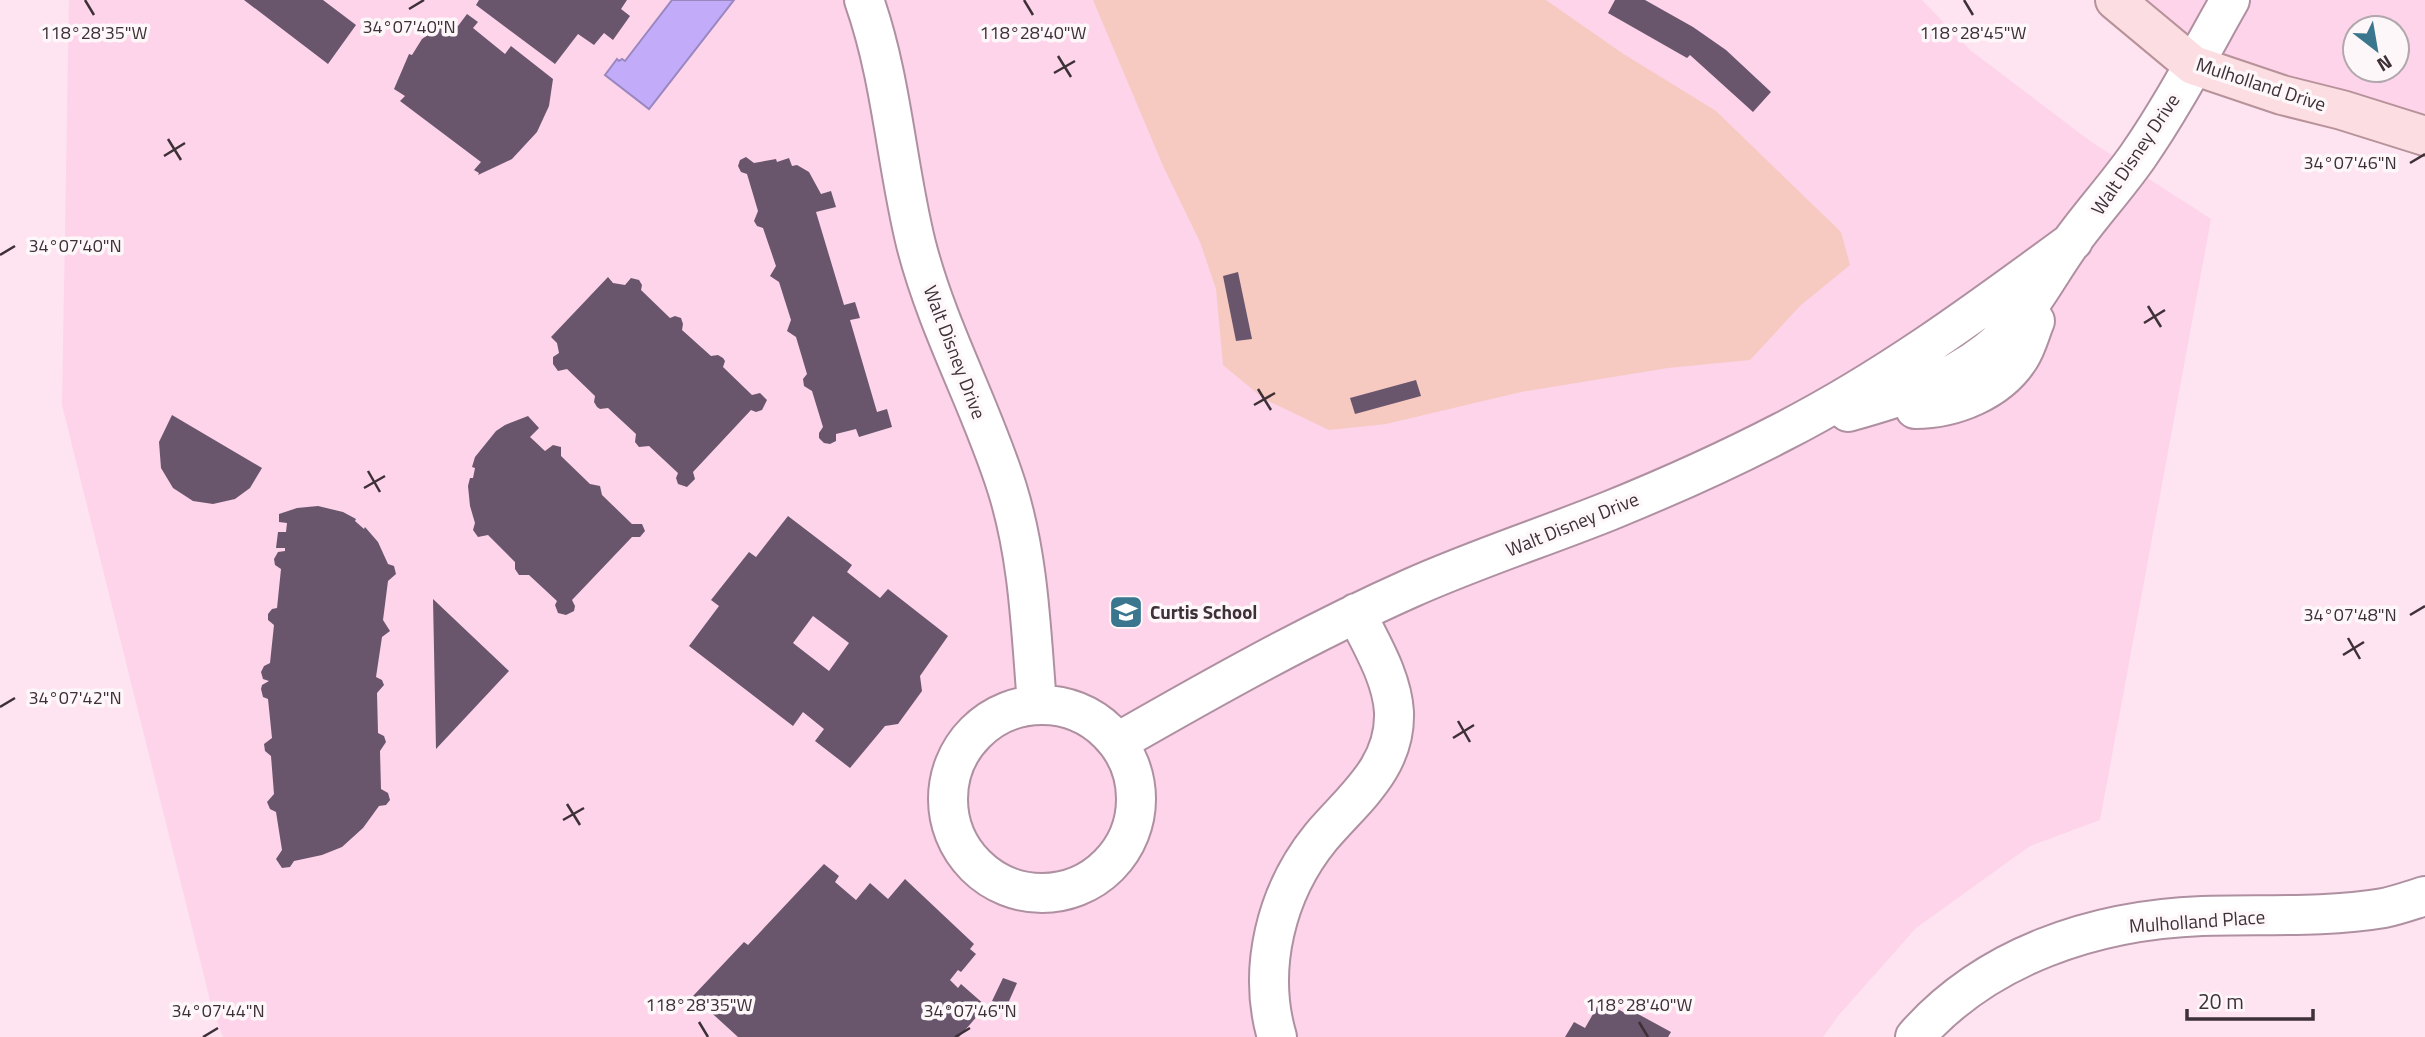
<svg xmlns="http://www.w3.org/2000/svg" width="2425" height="1037" font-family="'Titillium Web',sans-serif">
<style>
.built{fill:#fdd4ea;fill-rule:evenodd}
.green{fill:#f6cac0}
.water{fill:#c2acfa;stroke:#9a87c0;stroke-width:2}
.building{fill:#69566d;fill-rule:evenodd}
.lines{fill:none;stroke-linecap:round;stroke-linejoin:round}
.minor-casing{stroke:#af90a1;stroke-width:42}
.major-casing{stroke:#b79299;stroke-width:42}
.minor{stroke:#fff;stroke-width:38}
.major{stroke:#fbdde2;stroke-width:38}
.ticks{fill:none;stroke:#3d3037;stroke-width:2.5}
.labels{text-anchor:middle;stroke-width:7;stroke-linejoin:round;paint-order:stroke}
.street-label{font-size:19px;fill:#3d3037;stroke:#fef7fa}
.poi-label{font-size:19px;font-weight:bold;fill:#3d3037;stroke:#fef7fa;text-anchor:start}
.ticks-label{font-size:18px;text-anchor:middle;fill:#3d3037;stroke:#fef7fa;stroke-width:7;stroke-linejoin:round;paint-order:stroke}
</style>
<rect width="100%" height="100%" fill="#fee3f1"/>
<path class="built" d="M69,0h1853l48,50 120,91 121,78 -111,601 -70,26 -114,82 -78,88 -15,21h-1600l-11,-29 -150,-603z
M2126,0h299v136l-143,-41zM2355,28h42v42h-42z"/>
<path class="green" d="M1093,0h453l76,53 94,58 125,121 9,33 -49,40 -51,55 -82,8 -147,24 -135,32 -57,6 -65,-31 -41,-34 -7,-76 -16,-47 -36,-74z"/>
<path class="water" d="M672,0h62l-85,109 -44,-34 12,-16 2,2 3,-2 3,2z"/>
<path class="building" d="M244,0h79l33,25 -28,39z
M479,0h148l-6,9 9,7 -17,24 -9,-7 -10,12 -16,-11 -23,30 -79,-59z
M1615,0h30l48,27 33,23 45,42 -18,20 -63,-57 -3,3 -79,-45z
M467,14l11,8 -5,6 32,26 6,-8 42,33 -4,27 -12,26 -25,27 -34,16 1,-2 -5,-3 7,-8 -81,-61 5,-5 -11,-7 15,-35 3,1 10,-16 27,-19 9,6z
M746,157l8,6 22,-4 1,3 12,-4 3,8 5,-1 12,7 12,22 10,-3 5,16 -20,5 28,93 11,-3 5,16 -10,2 27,92 10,-3 5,18 -33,10 -3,-8 -20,5v7l-6,3 -6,-1 -5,-5v-5l4,-6 -11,-36 -8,-5 -1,-7 4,-5 -11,-37 -9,-6 4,-11 -12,-38 -9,-6 6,-10 -13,-38 -6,-2 -3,-5 4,-10 -11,-37 -6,-2 -3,-6 2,-6z
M1238,272l14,67 -16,2 -13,-65z
M608,277l5,6 12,2 6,-7 8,2 3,5 -1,5 29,28 5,-2 6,2 2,6 -1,6 29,26 7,-1 5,3 2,3 -2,6 29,28 8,-2 7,7 -5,10 -6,2 -5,-2 -58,62 2,7 -8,8 -9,-3 -2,-6 2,-5 -29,-27 -10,1 -4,-5 1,-8 -28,-26 -8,1 -3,-2 -3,-5 1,-6 -28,-27 -9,2 -5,-7v-7l6,-4 -2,-10 -6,-6z
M1416,380l5,16 -66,18 -5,-16z
M172,415l90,53 -12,20 -15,11 -22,5 -20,-3 -20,-13 -12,-20 -2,-26z
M528,416l11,12 -9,9 15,14 8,-6 8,2v9l29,28 10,2 2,9 30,29h10l3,7 -5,6h-8l-60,63 3,6 -1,5 -8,4 -8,-2 -3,-8 2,-4 -28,-26h-10l-4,-6v-7l-27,-27 -10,2 -5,-7 2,-7 -5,-17 -2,-20 2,-8h3l2,-10 -3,-1 3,-10 21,-26 9,-6z
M318,506l25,6 13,7 -1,2 9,8 1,-2 13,15 10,22 6,2 2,8 -8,7 -5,39 7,11 -8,6 -6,40 6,3 2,5 -7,8 1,40 6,3 2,6 -6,9 1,38 7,4 2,7 -4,5 -7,1 -16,22 -21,19 -20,8 -28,6 -4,6 -8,1 -6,-9 6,-9 -6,-38 -6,-3 -3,-7 7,-8 -3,-38 -6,-5 -1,-7 8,-6 -4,-39 -5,-2 -2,-8 1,-4 7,-4 -6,-2 -2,-7 3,-6 6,-3 4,-38 -6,-5v-6l4,-5 5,-1 4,-39 -6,-4 -1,-6 4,-7 7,-1v-3h-9l2,-16h8l1,-9 -8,-1v-8l18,-6z
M788,516l64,49 -5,7 33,26 8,-9 60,47 -28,40 2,15 -24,33 -13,2 -35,42 -35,-27 9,-12 -21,-17 -10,14 -104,-80 30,-40 -8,-6 38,-48 7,5zM813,616l36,27 -20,28 -36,-28z
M433,599l76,72 -73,78z
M824,864l15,12 -4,6 21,18 14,-17 18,16 17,-20 69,65 -4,5 6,5 -15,18 -3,-2 -8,10 8,8 3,-4 25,22 -27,31h-221l-45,-41 51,-54 4,3z
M1003,978l14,5 -11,25 -14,-7z
M1601,1000l24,13 2,-5 44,24 -3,5h-103l9,-15 11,6z"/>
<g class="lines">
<g class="minor-casing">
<path id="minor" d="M864,0c28,79 32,163 52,244 22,86 65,161 91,244 22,70 24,144 30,216
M1915,409c39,0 84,-18 105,-52 7,-11 10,-24 15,-36
M1848,412c50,-14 98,-28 140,-61 37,-29 57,-73 84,-110 21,-29 45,-55 66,-85 34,-49 62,-103 92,-156
M948 799a94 94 0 1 1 188 0a94 94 0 1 1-188 0Z
M1118,742c96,-55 192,-109 293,-154 65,-29 133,-51 198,-77 59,-24 117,-50 173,-79 104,-53 197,-122 291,-191
M1277,1037c-20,-68 -1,-145 44,-200 32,-38 75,-69 73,-125 -2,-35 -23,-68 -38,-99
M1915,1037c72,-82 181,-117 287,-121 60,-2 122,2 182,-8 14,-3 28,-8 41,-12"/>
</g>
<g class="major-casing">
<path id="major" d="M2115,0l78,65 89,30 60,15 83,26"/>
</g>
<use href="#minor" class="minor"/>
<use href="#major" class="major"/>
</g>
<path class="ticks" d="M85,0l9,15M1024,0l9,15M1964,0l9,15M409,9l15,-9M1058,56l13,21M1054,73l21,-12M168,139l13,21M164,156l21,-13M2410,163l15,-9M0,255l15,-9M2148,306l13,21M2144,323l21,-13M1258,389l13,21M1254,405l21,-12M368,471l12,21M364,488l21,-12M2410,615l15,-9M2348,638l12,21M2343,655l21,-13M0,707l15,-9M1458,721l12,21M1453,738l21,-13M567,804l13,21M563,820l21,-12M699,1022l9,15M1639,1022l9,15M203,1037l15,-9M955,1037l15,-9"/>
<defs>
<g id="school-square" transform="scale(1.75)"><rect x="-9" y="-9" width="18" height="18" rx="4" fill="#3a778e" stroke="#fef7fa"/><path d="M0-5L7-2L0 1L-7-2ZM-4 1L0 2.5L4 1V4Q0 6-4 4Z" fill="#fff"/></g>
</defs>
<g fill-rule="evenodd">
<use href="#school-square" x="1126" y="612"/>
</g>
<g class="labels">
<g class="street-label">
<text transform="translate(2261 84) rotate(18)" y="7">Mulholland Drive</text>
<text transform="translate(2135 154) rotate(-56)" y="7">Walt Disney Drive</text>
<text transform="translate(955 352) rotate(69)" y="7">Walt Disney Drive</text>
<text transform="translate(1572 524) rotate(-22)" y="7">Walt Disney Drive</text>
<text transform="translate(2197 921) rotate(-4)" y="7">Mulholland Place</text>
</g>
<g class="poi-label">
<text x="1150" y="619">Curtis School</text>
</g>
</g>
<g class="ticks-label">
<text x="409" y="33">34°07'40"N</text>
<text x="94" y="39">118°28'35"W</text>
<text x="1033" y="39">118°28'40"W</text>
<text x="1973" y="39">118°28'45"W</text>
<text x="2350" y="169">34°07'46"N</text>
<text x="75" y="252">34°07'40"N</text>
<text x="2350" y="621">34°07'48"N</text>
<text x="75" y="704">34°07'42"N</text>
<text x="699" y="1011">118°28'35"W</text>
<text x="1639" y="1011">118°28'40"W</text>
<text x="218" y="1017">34°07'44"N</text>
<text x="970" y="1017">34°07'46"N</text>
</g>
<g transform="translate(2376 49) rotate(149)"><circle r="33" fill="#fef7fa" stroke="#b1a7ac" stroke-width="2"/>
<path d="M0-5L12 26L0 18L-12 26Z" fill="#3a778e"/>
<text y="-10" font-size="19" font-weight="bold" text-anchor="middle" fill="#3d3037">N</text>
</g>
<path d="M2187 1009v10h126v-10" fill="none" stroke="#3d3037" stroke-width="3.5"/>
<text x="2198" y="1009" font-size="21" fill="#3d3037" stroke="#fef7fa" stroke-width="5" paint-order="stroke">20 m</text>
</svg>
